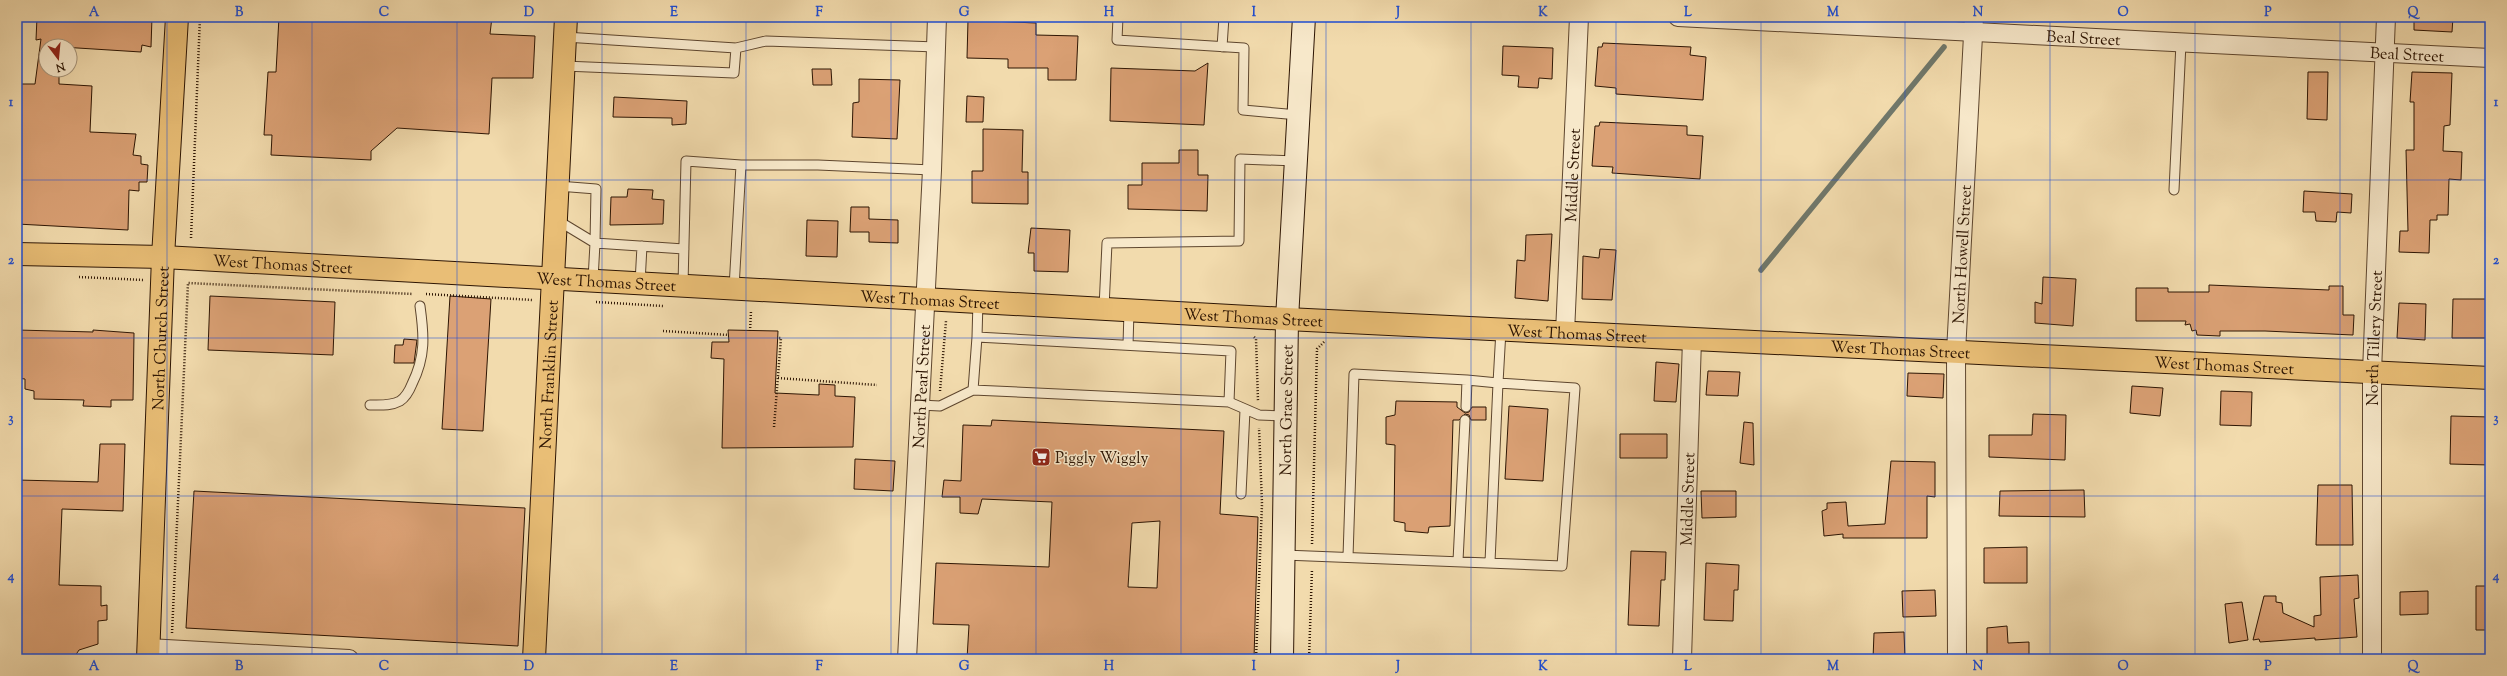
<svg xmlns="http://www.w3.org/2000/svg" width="2507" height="676" font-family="'Sorts Mill Goudy',serif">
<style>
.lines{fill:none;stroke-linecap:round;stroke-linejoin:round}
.stream{stroke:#70786b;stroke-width:5.5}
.building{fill:#dba175;stroke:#2d1503;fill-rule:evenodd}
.service-casing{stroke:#5e462e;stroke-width:11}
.minor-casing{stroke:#5e462e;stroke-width:20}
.secondary-casing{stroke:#2d1503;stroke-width:24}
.primary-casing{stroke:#2d1503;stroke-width:24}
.path{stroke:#2d1503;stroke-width:2.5;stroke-dasharray:1 2;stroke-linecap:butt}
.service{stroke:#f7e8ca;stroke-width:9}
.minor{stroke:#f7e8ca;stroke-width:18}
.secondary{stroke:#f7e8ca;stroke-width:22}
.primary{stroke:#e9be76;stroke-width:22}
.grid{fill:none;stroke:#1d4ed8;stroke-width:1;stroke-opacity:0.55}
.labels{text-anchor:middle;stroke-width:3;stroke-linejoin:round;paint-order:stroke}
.street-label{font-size:16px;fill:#2d1503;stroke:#f7e8ca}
.poi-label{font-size:16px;fill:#2d1503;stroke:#f7e8ca;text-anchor:start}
.neatline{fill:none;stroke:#1d4ed8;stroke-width:1.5}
.grid-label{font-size:13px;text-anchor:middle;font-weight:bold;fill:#1d4ed8}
</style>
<rect width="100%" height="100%" fill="#f2dbad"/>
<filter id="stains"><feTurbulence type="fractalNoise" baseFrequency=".005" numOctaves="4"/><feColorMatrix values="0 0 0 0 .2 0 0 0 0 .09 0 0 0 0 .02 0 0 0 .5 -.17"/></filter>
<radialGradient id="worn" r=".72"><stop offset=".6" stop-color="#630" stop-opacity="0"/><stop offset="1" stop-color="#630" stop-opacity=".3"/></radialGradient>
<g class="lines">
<path class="stream" d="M1761,270l183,-223"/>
</g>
<path class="building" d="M37,17h115l-1,30 -9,-2 -1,7 -95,-6v24h13v14l33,2 -2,46 46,2 -3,21 8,1v8l7,1 -1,17h-8v9l-10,-1 -1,40 -111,-6v-140h18l6,-45 -5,1z
M279,17h213l-2,17 45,2 -2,42h-41l-3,56 -92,-6 -26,23v9l-100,-5 1,-20h-8l4,-63h8z
M2414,17h39l-1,15 -38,-2z
M968,20l68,3v12l42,1 -2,44h-28v-12h-40v-9l-41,-1z
M1603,43l88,4 -1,8 16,2 -3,43 -87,-6v-6l-21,-2 3,-39h4z
M1503,46l50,2 -1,31 -13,-1 -1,10 -20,-1 1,-11 -17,-1z
M1208,63l-4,62 -94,-4 1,-53 84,3z
M812,69h19l1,16h-19z
M2308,72h20l-1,48 -20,-1z
M2412,72l40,1 -2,52 -6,1 -1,25 19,1 -1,28 -12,-1 -1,36h-11v5h-7l-1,33 -30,-1 1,-21h8l-2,-81h8v-48h-4z
M859,79l41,1 -3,59 -45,-2 1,-34 6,-1z
M967,96l17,1 -1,25h-17z
M614,97l73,4 -1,23 -14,1v-7l-59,-1z
M1600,122l87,4v9l16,1 -3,43 -88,-6 1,-6 -21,-1 3,-40h4z
M983,129l40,1 -1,42h6v32l-56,-1v-32h11z
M1179,150h19v25h10l-1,36 -79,-2v-24h14v-22h37z
M628,189l25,1 -1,9 12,1 -1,24 -53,1 1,-28h16z
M2304,191l48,3 -1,19 -14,-1 -1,10 -20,-1 -1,-9h-12z
M851,207h18v12l29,1v23l-29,-1v-10h-19z
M807,220l31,1 -1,36 -31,-1z
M1031,228l39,2 -2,42 -34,-1v-18h-6z
M1552,234l-4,67 -33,-3 2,-38 8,1 1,-26z
M1600,249l16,1 -4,50 -30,-1 1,-43 16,2z
M2043,277l33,2 -3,47 -38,-3v-21l7,2z
M2209,285l120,5v-4h14v29h11l-1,20 -88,-4h-45v5l-23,-1 -1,-5 -4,1 -2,-7 -5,1 1,-4h-50v-33h32v4h41z
M210,296l125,6 -2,53 -125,-5z
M450,296l41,3 -8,132 -41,-2z
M2453,299h36l-1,39h-36z
M2399,303l27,1 -1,36 -28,-2z
M17,330l76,2v-2l41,3 -1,67h-22v7l-28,-1 1,-6 -50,-1v-8l-9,-2v-10l-8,-1z
M728,330l50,1 -3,62 44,2v-11l16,1v11l20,1 -2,50 -131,1 2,-89 -13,-1 1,-16h17z
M404,339l13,1 -3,23h-20l1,-18h8z
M1656,362l23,2 -3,38 -22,-1z
M1708,371l32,1 -2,24 -32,-1z
M1908,373l36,1 -1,24 -36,-2z
M2132,386l31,2 -3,28 -30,-3z
M2221,391l31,1 -1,34 -31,-1z
M1396,401l61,1v5l8,6 4,-1 3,-5h14v13h-15l-2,-5 -4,-1 -6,6h-6l-3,106 -21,1 -1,6 -23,-2v-8l-11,-2 1,-76 -9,-1v-27l9,-2z
M1509,406l39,3 -5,72 -38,-2z
M2033,414l33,1 -1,45 -76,-3v-22h43z
M2451,416l39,1v48l-40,-1z
M992,420l232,11 -4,83 38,3 -4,142h-287l2,-34 -36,-1 3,-61 113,4 3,-65 -70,-3 -4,15 -18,-1v-16h-18l2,-17 17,1 2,-56 28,1zM1160,521l-3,67 -29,-1 4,-64z
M1744,422l9,1 1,42 -14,-2z
M1620,434h47v24h-47z
M100,444h25l-2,67 -61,-2 -3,76 42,1v20l6,-1v15l-9,1v23l-19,6 -6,9h-56v-179l81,2z
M855,459l40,2 -2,30 -39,-2z
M1891,461l44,1v35l-8,-1v42h-84v-4l-19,2 -2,-25 5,-2v-6l19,-1 2,24 37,-2z
M2318,485h34l1,60h-37z
M2084,490l1,27 -86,-1 1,-25z
M194,491l331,17 -7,138 -332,-18z
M1701,491h35v26l-34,1z
M2027,547v36h-43v-35z
M1631,551l35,1 -1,28h-4l-2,46 -31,-1z
M1706,563l33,2 -1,25h-4l-1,31 -29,-1z
M2358,575l1,23 -5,1 3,38 -42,3v-2l-55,4 -1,-3 -6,1 11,-44h12v6l6,1 1,10 31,14v-11l7,-1 -1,-38z
M2476,586h14v44h-14z
M1935,590l1,26 -33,1 -1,-26z
M2428,591v23l-28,1v-23z
M2242,602l6,38 -19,3 -4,-39z
M2007,626l1,17 21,-1v17h-42v-31z
M1904,632l1,27h-32l1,-26z"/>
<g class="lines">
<g class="service-casing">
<path id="service" d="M1118,17l-1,23 127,8 -1,62 55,5
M565,37l171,11 30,-7 171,6
M1222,47l2,-30
M564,66l170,7 2,-25
M558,186l38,3 -1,54
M2174,190l7,-147
M557,220l38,23
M593,280l2,-37 89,6
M640,283l2,-37
M683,285l3,-124 55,4
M734,288l7,-123h77l114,5
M1104,308l3,-65 132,-2 1,-82 56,2
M977,337l1,-36
M1128,345l1,-34
M1467,380l31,3 -8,179
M973,390l4,-53 254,14 -2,51
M370,405c10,0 21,1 30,-4 6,-4 10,-12 12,-17 14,-28 12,-49 8,-78
M920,405l20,1 33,-16 256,12 30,13 27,1
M1241,494l4,-84
M1284,555l278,11 13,-178 -77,-5 3,-53
M1348,557l6,-183 113,6 -1,27
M1458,561l7,-141"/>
</g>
<g class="minor-casing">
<g id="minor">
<path id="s1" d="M1678,17l812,41"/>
<path id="s2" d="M1565,333l14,-316"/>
<path d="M148,648l201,11"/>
<path id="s3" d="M907,659l25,-489 5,-153"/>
<path id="s4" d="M1682,659l10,-320"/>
<path id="s5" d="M1957,659l-1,-307 18,-335"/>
<path id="s6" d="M2372,659v-287l14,-355"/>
</g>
</g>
<g class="secondary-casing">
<g id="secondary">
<path id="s7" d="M1282,659l5,-340 17,-302"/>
</g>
</g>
<g class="primary-casing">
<g id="primary">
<path id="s8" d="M17,254l146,3 1124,62 1203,59"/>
<path id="s9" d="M148,659l15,-402 14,-240"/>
<path id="s10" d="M534,659l32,-642"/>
</g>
</g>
<path class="path" d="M191,238l9,-221
M79,277l65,3
M426,294l107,6
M596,302l67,4
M663,331l66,4
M750,331l1,-20
M1254,337l2,2 2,62
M778,378l99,7
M940,391l6,-70
M774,427l7,-89h-4
M1312,544l5,-195 8,-8
M172,633l16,-350 225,11
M1256,659l6,-155 -3,-76
M1309,659l3,-90"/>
<use href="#service" class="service"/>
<use href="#minor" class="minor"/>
<use href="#secondary" class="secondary"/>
<use href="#primary" class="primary"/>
</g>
<path class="grid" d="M167,17v642M312,17v642M457,17v642M602,17v642M746,17v642M891,17v642M1036,17v642M1181,17v642M1326,17v642M1471,17v642M1616,17v642M1761,17v642M1905,17v642M2050,17v642M2195,17v642M2340,17v642M17,180h2473M17,338h2473M17,496h2473"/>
<defs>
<g id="supermarket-square" transform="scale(1)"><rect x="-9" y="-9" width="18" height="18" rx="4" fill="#8f2418" stroke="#f7e8ca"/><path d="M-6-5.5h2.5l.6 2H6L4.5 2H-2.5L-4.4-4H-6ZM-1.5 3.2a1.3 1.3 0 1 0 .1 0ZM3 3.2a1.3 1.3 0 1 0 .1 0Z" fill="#fff"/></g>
</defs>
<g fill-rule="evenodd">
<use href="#supermarket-square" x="1041" y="457"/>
</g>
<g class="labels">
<g class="street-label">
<text dy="6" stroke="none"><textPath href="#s1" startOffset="406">Beal Street</textPath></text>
<text dy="6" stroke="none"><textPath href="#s1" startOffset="730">Beal Street</textPath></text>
<text dy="6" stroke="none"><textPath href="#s2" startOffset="158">Middle Street</textPath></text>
<text dy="6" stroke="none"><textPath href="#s5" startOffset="405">North Howell Street</textPath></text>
<text dy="6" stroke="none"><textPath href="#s8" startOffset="266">West Thomas Street</textPath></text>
<text dy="6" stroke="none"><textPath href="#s8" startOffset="590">West Thomas Street</textPath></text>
<text dy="6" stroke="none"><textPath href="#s8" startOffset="914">West Thomas Street</textPath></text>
<text dy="6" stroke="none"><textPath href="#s8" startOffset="1238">West Thomas Street</textPath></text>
<text dy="6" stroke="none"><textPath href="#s8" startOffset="1562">West Thomas Street</textPath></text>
<text dy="6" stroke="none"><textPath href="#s9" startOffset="321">North Church Street</textPath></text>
<text dy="6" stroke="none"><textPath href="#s6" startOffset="321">North Tillery Street</textPath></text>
<text dy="6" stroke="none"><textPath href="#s8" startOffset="1886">West Thomas Street</textPath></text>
<text dy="6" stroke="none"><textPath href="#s8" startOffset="2210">West Thomas Street</textPath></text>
<text dy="6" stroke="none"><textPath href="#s10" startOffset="285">North Franklin Street</textPath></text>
<text dy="6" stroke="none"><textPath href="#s3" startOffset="273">North Pearl Street</textPath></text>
<text dy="6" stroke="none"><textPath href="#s7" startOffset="249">North Grace Street</textPath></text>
<text dy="6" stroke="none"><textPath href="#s4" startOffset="160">Middle Street</textPath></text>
</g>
<g class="poi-label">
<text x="1055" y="463">Piggly Wiggly</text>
</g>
</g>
<rect width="2507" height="676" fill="none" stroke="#f2dbad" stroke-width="44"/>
<g transform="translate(58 58) rotate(164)"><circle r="19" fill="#f7e8ca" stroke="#a6947a"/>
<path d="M0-3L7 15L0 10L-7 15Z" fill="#8f2418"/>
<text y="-6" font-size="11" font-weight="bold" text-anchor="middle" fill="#2d1503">N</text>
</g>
<rect x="22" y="22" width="2463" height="632" class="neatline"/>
<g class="grid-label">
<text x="94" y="16">A</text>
<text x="239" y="16">B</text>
<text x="384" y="16">C</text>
<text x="529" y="16">D</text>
<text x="674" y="16">E</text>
<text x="819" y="16">F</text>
<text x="964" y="16">G</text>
<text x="1109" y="16">H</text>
<text x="1254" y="16">I</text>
<text x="1398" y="16">J</text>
<text x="1543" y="16">K</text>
<text x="1688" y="16">L</text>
<text x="1833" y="16">M</text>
<text x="1978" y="16">N</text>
<text x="2123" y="16">O</text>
<text x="2268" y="16">P</text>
<text x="2413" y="16">Q</text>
<text x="11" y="106">1</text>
<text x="2496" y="106">1</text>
<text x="11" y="264">2</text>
<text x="2496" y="264">2</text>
<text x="11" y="422">3</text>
<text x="2496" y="422">3</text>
<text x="11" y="580">4</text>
<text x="2496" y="580">4</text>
<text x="94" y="670">A</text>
<text x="239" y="670">B</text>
<text x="384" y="670">C</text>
<text x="529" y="670">D</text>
<text x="674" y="670">E</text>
<text x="819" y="670">F</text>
<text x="964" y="670">G</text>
<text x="1109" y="670">H</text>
<text x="1254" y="670">I</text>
<text x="1398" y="670">J</text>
<text x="1543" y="670">K</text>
<text x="1688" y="670">L</text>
<text x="1833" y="670">M</text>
<text x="1978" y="670">N</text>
<text x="2123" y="670">O</text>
<text x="2268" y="670">P</text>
<text x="2413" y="670">Q</text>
</g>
<rect width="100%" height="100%" filter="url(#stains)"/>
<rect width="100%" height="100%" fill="url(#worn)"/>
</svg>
